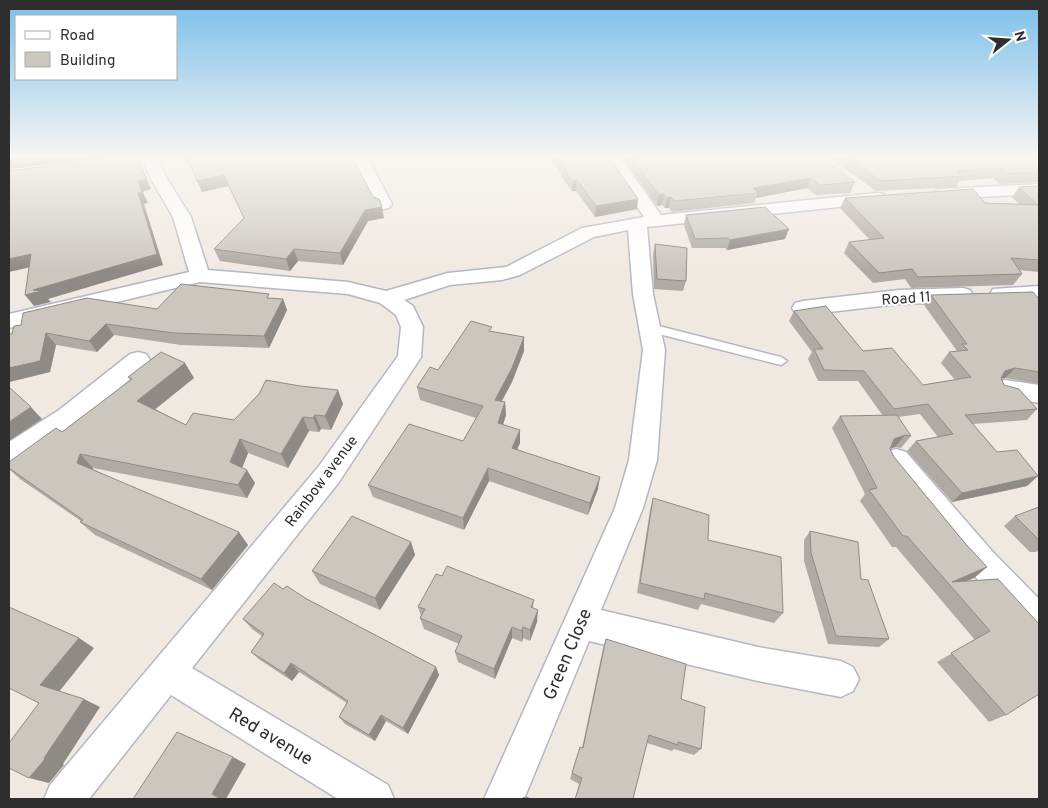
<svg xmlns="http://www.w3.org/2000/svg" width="1048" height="808" font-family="Overpass,sans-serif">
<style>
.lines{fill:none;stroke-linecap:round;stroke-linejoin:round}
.service-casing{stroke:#b4b7c1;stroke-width:3}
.minor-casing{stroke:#b4b7c1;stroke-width:3}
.service{fill:#fff;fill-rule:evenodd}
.minor{fill:#fff;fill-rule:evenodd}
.wall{fill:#afaba4}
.shaded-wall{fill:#8e8b86}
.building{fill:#cbc7bf;stroke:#8e8b86}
.labels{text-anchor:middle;stroke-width:4;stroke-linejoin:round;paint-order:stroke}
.street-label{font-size:15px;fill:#2e2e2e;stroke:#fff}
.near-street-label{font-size:18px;fill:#2e2e2e;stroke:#fff}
</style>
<rect width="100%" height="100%" fill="#efe9e1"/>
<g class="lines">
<g class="service-casing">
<path id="service" d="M651,324l130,33 6,4 -6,4 -134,-34 -2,-3z"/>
</g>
<g class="minor-casing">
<path id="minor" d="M141,157h16l10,22 24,38 17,53 140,12 38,9 62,-18 58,-6 76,-39 62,-11 -40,-60h16l41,58 216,-22 6,1 3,4 -3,4 -6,1 -230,24 6,67 12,56 -8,110 -14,48 -42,102 157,37 83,14 12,6 6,12 -6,12 -12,6 -83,-16 -169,-40 -65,158h-40l131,-291 14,-48 14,-110 -10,-56 -5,-64 -34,7 -74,38 -18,5 -52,5 -46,15 9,6 10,21 -2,30 -82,125 -147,186 196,117 6,14h-56l-167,-104 -82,104h-45l6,-14 269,-319 79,-110 3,-29 -5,-12 -16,-12 -32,-9 -148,-12 -191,46v-14l180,-42 -16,-55 -22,-38z
M351,157h16l25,47 -3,4 -6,1 -6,-1z
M1039,184v10l-97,5 -6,-1 -3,-4 3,-4 6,-1z
M1039,286v14l-39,1 -7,-2 -3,-5 3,-5z
M963,288l7,2 3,5 -3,5 -7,2 -64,2 -96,11 -8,-2 -3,-5 3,-5 8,-2 96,-11z
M138,352l8,2 4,6 -4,6 -69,58 -58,40 -10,3v-25l50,-32 71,-56z
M1005,380l34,5v18l-43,-8 -3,-6 3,-6z
M896,449l10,3 86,99 47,48v40l-12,-4 -57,-64 -84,-103 -4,-8 4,-8z"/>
</g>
<use href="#service" class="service"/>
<use href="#minor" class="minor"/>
</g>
<path class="wall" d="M184,157h168l32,61 -16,3 -25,44 -45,-4 -8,10 -70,-10 -6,-12 30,-31 -16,-32 -26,6 -9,-21z
M548,157h61l28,52 -42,8 -19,-26h-4l-11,-15v-3z
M622,157h199l34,25 -5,11 -34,2 -9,-7 -51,10 -2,5 -82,9 -3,-4h-4l-3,-3 -5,1z
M829,157h210v25l-39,2 -7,-6 -34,3 -3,6 -80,4z
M1039,186v86l-20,-2 3,4 -9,11 -102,3 -6,-9 -32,4 -29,-30 5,-11 21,-2 -30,-32 5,-10 174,6 -7,-7 7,-10z
M686,215l99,24 -58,11 -2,-2h-33l-8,-23z
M655,244l31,37 -3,10 -29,-2 -1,-35z
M931,295l108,3v86l-34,-6 -4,1 3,6 33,24 -10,11 -54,4 24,28 41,24 -11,10 -75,16 -45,-51 9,-10 22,-4 -18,-23 -22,3 13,19 -10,12 -6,-1 -5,2 4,8 70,85 23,25 -13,11 -9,3 33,-2 8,136 -17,7 -52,-60 38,-22 -79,-93h-4l-32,-46 5,-7 -33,-66 8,-12h43l-25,-35h-40l-10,-22 4,-7 -23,-31 5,-10 69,40 60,34 32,-5 -14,-17 8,-11 8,-1 -33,-46z
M271,299h12l4,11 -18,38 -88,-3 -67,-10 -17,17 -41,-7 -6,27 -41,10v-48l148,-25z
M492,332l32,19 -12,31 -10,19 3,1 1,13 -3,10 17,5v13l-3,6 81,40 -10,26 -99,-34 -25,49 -91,-33 -5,-12 95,-44 13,-23 -56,-18 -3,-13 21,-17z
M128,377l66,1 -39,31 31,16 48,-5 109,-16 -12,26 -10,-1 -2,3 -10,-1 -21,37 -40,-15 -6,15 13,15 -8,15 -154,-30v1l155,76 -36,45 -117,-55 -15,-13 1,-1 -61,-42 -11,-10v-7l53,-30 69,-52z
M653,498l55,42 75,73 -9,10 -73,-19 -3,6 -61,-17 13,-83z
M1039,507v43l-3,2h-6l-26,-26 11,-10z
M810,531l79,108 -10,8 -51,-3 -24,-83v-21z
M411,542l4,13 -35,55 -60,-26 -8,-13z
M442,576l92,24 -1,8 4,14 -7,19 -7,-3 -1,4 -10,-4 -17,41 -37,-17 -3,-10 4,-8 -35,-15 -4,-11 1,-2 -3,-9z
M283,589l22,9 131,69 3,8 -31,59 -22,-13 -11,20 -30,-17 -6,-7 8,-14 -48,-31 -7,9 -32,-21 -9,-8 11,-16 -10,-7 -9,-10z
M606,639l75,60 20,50 -7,6 -20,-6 -2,2 -25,-8 -14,56h-58l4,-15 -9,-5 10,-32 2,1 21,-100z"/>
<path class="shaded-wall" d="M18,157h90l-99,12v-11z
M137,157l14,32 -8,3 5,11 -4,1 19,61 -115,34 3,3 -17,4 -9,-11 8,-5 105,-97z
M224,175l4,11 -26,6 -5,-11z
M811,178l-4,10 -51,10 2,-5 -5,-5z
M577,180l-1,11h-4l1,-10z
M664,194l-2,11 -5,1 2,-11z
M671,197l-2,11h-4l2,-10z
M638,199l-1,10 -42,8 1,-11z
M382,207l2,11 -16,3 -25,44 -3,-12 25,-43z
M789,229l-4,10 -58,11 3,-10z
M294,249l4,12 -8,10 -4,-12z
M31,254l9,11 -31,7v-13z
M283,299l4,11 -18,38 -5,-12z
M106,324l8,11 -17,17 -8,-11z
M46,333l10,12 -6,27 -41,10v-14z
M524,337v14l-12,31 -17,31v-13z
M185,363l9,15 -46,37 -11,-14z
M1015,368l-10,10 -10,3 10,-10z
M338,390l5,14 -12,26 -6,-14z
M505,402l1,13 -7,22 -1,-14z
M31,407l11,12 -33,22v-19z
M315,415l6,14 -2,3 -6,-14z
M303,417l6,14 -21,37 -7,-14z
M520,430v13l-8,18v-13z
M905,435l-10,12 -11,4 10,-12z
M240,439l8,14 -9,23 -9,-14z
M80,454l13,14 -2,8 -14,-13z
M488,468l1,13 -25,49 -1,-12z
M247,470l8,13 -8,15 -9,-13z
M1038,476l-11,10 -75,16 10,-9z
M600,477l-2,12 -10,26 2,-12z
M239,532l9,13 -36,45 -11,-11z
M411,542l4,13 -35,55 -5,-12z
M987,567l-13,11 -23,9 1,-5z
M538,610l-1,12 -7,19v-11z
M512,627v11l-17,41 -1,-10z
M523,627v11l-1,4v-11z
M79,638l15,10 -36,45 -18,-8z
M291,663l8,9 -7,9 -8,-8z
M436,667l3,8 -31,59 -5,-6z
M84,699l16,8 -37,57 1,1 -15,18 -20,-5 15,-20z
M381,715l5,6 -11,20 -6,-6z
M233,757l13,7 -20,35h-6l-8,-5z"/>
<path class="building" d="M108,157h15l1,1 6,-1h7l9,22 -8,2 4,11 -4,1 19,61 -124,36 9,1 -17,4 6,-41 -22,5v-88l84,-11z
M186,157h166l21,40 6,2 3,8 -17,3 -25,43 -46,-4 -8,10 -72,-10 30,-31 -20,-43 -27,6 -8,-19z
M556,157h53l29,42 -42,7 -19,-26 -4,1 -12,-16h2z
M631,157h190l34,25 -35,3 -9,-7 -58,10 5,5 -84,8 -3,-4 -4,1 -3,-4 -5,1z
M847,157h192v15l-33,2 -6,-6 -43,3 5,5 -81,5z
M1039,186v74l-28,-2 11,16 -104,3 -6,-8 -33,4 -30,-31 35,-4 -39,-40 128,-9 12,14 53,2 -19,-18z
M765,207l24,22 -59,11 -2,-2 -33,1 -9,-24z
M655,244l32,4 -1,33 -29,-2z
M181,284l88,10 -2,4 16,1 -19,37 -90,-3 -68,-9 -17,17 -43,-8 -6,28 -31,7v-34h3l2,-8 7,-1 2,-12 64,-15 70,11z
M1033,292l5,6h1v74l-24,-4 -10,3 -4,7 3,7 15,4 18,20 -72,6 32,37 20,-2 21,26 -76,17 -46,-52 37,-7 -25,-30 -34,5 -30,-38 -40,-1 -10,-21h9l-29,-38 32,-5 37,45 29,-3 31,37 48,-8 -22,-25 19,-2 -6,-6h5l-36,-49z
M471,321l21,6 -3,4 35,6 -12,31 -17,32 10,2 -7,21 22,7 -8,18 88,29 -10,26 -102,-35 -25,50 -95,-33 41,-61 54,17 20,-35 -66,-19 13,-20 8,3z
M161,352l24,11 -48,38 49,24 7,-12 41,7 25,-26 7,-14 34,6 38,4 -13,26 -10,-1 -2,3 -10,-1 -22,37 -41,-15 -10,23 17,8 -9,15 -158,-31 -3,9 162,69 -38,47 -121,-57 3,-2 -74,-52v-6l47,-34 6,4 70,-53 -4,-2z
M9,387l22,20 -22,15z
M897,415l14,21 -6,-1 -11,4 -4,10 4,8 70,85 23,25 -35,15 46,-3 41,45v70l-33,21 -55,-62 39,-22 -83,-95h-4l-34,-46 8,-2 -37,-72z
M653,498l56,17 -1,25 73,17 2,56 -78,-20 -1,6 -64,-16z
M1039,507v33l-24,-24z
M352,516l59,26 -36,56 -63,-27z
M810,531l48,11 3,37 7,1 21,59 -53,-3 -25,-83z
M447,566l87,34 -3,7 7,3 -8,20 -7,-3 -1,4 -10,-4 -18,42 -39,-17 7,-16 -42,-18 5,-9 -7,-2 18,-33 6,2z
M274,583l9,6 4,-3 18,12 131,69 -33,61 -22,-13 -12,20 -30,-18 9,-16 -57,-38 -7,10 -33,-21 13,-18 -21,-15z
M9,607l70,31 -39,47 44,14 -40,59 1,1 -16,19 -20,-10v-25l30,-40 -30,-15z
M606,639l80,25 -5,35 24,8 -4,42 -23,-7v3l-29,-10 -16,64h-58l7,-21 -10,-5 8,-26 3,1z
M177,732l56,25 -21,37 8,5h-87z
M526,797l5,2h-11z"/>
<linearGradient id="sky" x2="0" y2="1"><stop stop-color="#7abfeb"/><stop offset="0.58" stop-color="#f8f5f2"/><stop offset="1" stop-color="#f8f5f2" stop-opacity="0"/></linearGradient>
<rect width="1048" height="270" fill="url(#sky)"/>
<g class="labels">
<g class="street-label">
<text transform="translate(906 298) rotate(-4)" y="5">Road 11</text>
<text transform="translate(321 481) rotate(-53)" y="5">Rainbow avenue</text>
</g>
<g class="near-street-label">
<text transform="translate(567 654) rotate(-67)" y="6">Green Close</text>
<text transform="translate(271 736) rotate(31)" y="6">Red avenue</text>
</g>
</g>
<rect width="1048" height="808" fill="none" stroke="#2e2e2e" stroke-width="20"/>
<rect x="15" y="15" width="162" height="65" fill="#ffffff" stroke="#ababab"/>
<rect x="25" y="31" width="25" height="8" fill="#ffffff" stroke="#ababab"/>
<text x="60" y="40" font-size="15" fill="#2e2e2e">Road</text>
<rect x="25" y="52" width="25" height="15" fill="#cbc7bf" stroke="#ababab"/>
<text x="60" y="65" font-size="15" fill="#2e2e2e">Building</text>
<g transform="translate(1008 40) rotate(73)" stroke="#ffffff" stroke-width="4" paint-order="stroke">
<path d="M0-4L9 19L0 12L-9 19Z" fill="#2e2e2e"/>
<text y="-8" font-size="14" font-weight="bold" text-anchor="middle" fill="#2e2e2e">N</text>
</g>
</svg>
